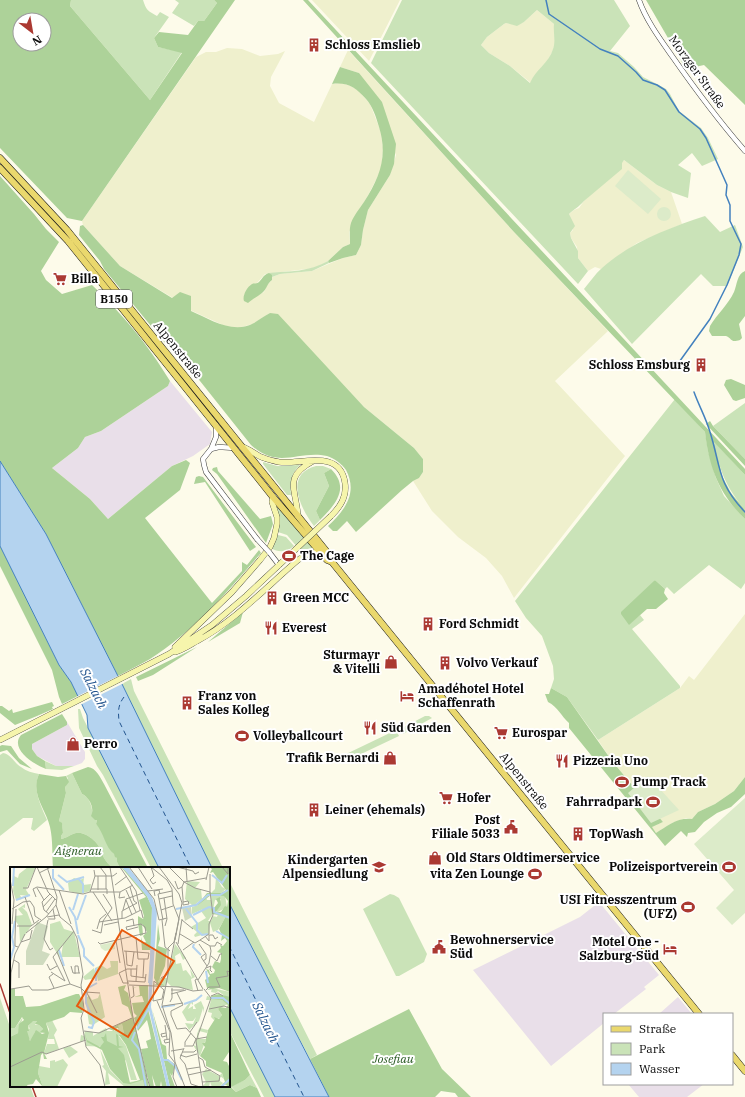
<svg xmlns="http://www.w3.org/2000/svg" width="745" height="1097" font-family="'IBM Plex Serif',serif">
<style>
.industrial{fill:#e9dfe9}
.farmland{fill:#eff0cd}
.green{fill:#cae3b8;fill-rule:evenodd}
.forest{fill:#add299;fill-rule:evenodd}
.pitch{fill:#dcebc9}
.water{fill:#b4d3ef;stroke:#4381be}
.pier{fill:#fdfbea}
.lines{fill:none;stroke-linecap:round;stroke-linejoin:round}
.stream{stroke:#4381be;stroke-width:1.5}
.ferry{stroke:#22548e;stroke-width:1;stroke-dasharray:5 4;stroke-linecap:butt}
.tertiary-casing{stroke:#3d3d3d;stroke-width:5.5}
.secondary-casing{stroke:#2c2c2c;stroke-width:6}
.primary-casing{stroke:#1b1b1b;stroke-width:7}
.tertiary{stroke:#fff;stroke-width:4.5}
.secondary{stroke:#f6f5ac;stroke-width:5.5}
.primary{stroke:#ead86d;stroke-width:6}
.rail{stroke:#ab3932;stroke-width:1.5}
.tertiary-bridge-casing{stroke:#3d3d3d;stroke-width:5.5;stroke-linecap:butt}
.secondary-bridge-casing{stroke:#2c2c2c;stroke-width:6;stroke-linecap:butt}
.tertiary-bridge{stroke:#fff;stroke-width:4.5}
.secondary-bridge{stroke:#f6f5ac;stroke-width:5.5}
.labels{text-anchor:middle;stroke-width:4;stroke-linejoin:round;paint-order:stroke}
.shield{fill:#fff;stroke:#545454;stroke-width:1}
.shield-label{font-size:11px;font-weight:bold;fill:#0a0a0a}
.poi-label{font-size:12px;font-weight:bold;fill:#0a0a0a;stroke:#fff;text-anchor:start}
.street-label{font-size:12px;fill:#0a0a0a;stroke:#fff}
.park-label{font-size:12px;font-style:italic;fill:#295a23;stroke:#fff}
.water-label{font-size:13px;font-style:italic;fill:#22548e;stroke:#fff}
.inset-river{fill:none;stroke:#b4d3ef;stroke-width:2}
.inset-road{fill:none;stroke:#9c9b90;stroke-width:1}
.view{fill:#e8590c;fill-opacity:0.15;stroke:#e8590c;stroke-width:2}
.inset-edge{fill:none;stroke:#0a0a0a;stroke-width:2}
</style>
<rect width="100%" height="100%" fill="#fdfbea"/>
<path class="industrial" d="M170,381l42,51 -2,12 -17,12 -21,10 -64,53 -18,-20 -38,-31 26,-20 7,-11 16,-6 67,-45z
M67,722l18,30v7l-3,4 -8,3h-18l-19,-10 -5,-7v-5l35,-19z
M599,902l60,73 -15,12 2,2 -32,25h-10v9l-53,43 -78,-96 107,-53z
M678,997l14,17h-33z
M628,1084h76l-17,13h-48z"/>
<path class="farmland" d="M312,0h88l-31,61z
M537,10l17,14 1,19 -2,7 -5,10 -16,19 -1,4 -21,-17 -21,-13 -8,-8 6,-8 17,-13 2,-1 11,2 7,-3z
M227,48l15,1 18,7 18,-2 7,-3 -14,26 -1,9 9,17 35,19 18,-38 9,-1 10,3 8,5 11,13 11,28 2,16 -1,18 -3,8 -30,58 1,12 -7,3 -15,14 -13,7 -50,6 -8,9 -8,5 -5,7 6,6 1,-2 13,-7 3,-7 5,-5v-3l8,-3 32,-3 31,-13 13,-3 5,-10 2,-15 5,-20 22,-35 6,-20 -37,-82 -19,-6 8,-17 166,182 94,99 -53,50 70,75 -111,142 -12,-22 -16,-18 -28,-21 -26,-26 -19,-30 6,-3 4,-6v-13l-9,-11 -50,-41 -94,-94 -17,11 -15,4 -13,-2 -35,-16v-14l-17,2 -53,-32 -37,-41 -1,-4 114,-164 10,-5h10z
M624,160l33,25 14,7 11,32 -45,19 -36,26 -6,-2 -7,4 -10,-13 -1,-11 -6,-9 -1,-5 3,-3 -4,-16 5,-4 5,-2 5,-7z
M745,614v163l-11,14 -19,13 -17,8 -6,7 -6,-1 -14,5 -16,10 -5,-6 12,-5 -51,-61 -14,-21 82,-52 9,-12 5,4z"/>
<path class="green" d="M71,0h72c3,10 5,11 14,16l3,-4 9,5 -15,21 4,9 24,5 -32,48 -80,-94z
M175,0h39l3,3 -13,18h-6l-4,5 -22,-13 7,-10z
M402,0h212l16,26 -20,25 8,2 16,14 9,10 14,7 9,5 4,5 9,17 22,17 7,10 10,21 -16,7 -10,-13 -14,12 13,8 -3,25 -17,-6 -14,-7 -33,-25 -2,3v6l-38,32c-5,6 -10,8 -15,13l6,12 -5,7 1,5 7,13v7l10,13 -10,13 -207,-221zM537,10l17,14c-1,9 2,17 -1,25 -4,14 -18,21 -23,34l-20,-17 -21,-13 -8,-8 6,-8 17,-13 2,-1 11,3 7,-4z
M705,216l15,16 15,-7 8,22 -16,39h-14l-12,-12 -69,70 -48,-55c6,-7 11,-15 18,-21 29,-26 67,-40 103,-52z
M328,261l1,2 -17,8 -32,3 -8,3 -3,-4c21,-2 40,-1 59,-12z
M675,399l30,33 3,19 8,27 8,18 21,23v64l-4,6 -32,-24 -35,29 -7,-7 -2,2 -10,-9 -26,44 11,-9 4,5 -12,9 48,57v2l-82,52 -31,-43 -16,-9 3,-9 -1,-13 -11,-30 -16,-18 -11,-17z
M745,403v56l-32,-33z
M714,441l31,34v35c-19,-23 -26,-40 -31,-69z
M263,462l14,4 23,-1c-9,8 -10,18 -9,30h-4l-24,-31z
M316,466h7l8,3 -7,4 5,13 -13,25 4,9 -6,6c-14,-18 -30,-52 2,-60z
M278,507l36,42 -1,1 -9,5 -17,-20 -9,-3 1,-15 -2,-9z
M278,535l8,2 8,9c-7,6 -15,7 -23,2z
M131,679l3,12 89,177h-11l-90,-184z
M78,709h2l3,9 76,150h-8l-48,-93 -6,-9 -18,-38z
M425,716h4l3,2 -29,16 -1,-3 2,-4z
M394,731l3,1 2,4 -59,28 -2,-4 4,-4z
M3,753c8,1 11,10 18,14 5,4 12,6 18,7 -7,16 2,32 8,46l-13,11 -3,-2 2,-11h-10l-23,18v-81z
M45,761l11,5h18l-12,4 -16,-1z
M72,773l10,21c9,4 10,14 11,23l4,3 -1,4c6,5 7,11 10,17 3,7 7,11 11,17v4l3,6h-8c-2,-3 -6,-6 -8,-10 -2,-3 -1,-6 -3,-8 -3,-8 -16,-19 -25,-17 -5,1 -9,5 -15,6v-3l2,-3 -1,-9 -3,-3 7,-28 -1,-6 3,-9 -2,-2z
M229,881l88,174 -7,4 -81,-156z
M390,894l4,1 5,3 28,56 -3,8 -25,14h-3l-33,-67z
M0,998l11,32v56h19l4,11h-34z
M229,1006l46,91h-11l-35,-67z
M250,1075l7,13 -7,-3 -14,7 -5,-6 14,-6z"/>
<path class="forest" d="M0,0h71l-1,6 80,94 32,-47 -24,-6 -4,-9 5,-6 29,3 10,-14h6l13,-18 -3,-3h21l-153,221 -15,-3 -67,-70zM20,20h24v24h-24z
M303,0h5l437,469v6l-31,-33 8,34 9,17 14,17v9c-26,-25 -36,-52 -40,-87l-191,-200z
M646,0h99v105l-41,-40 -18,4z
M340,67l19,6 23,29 14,42 -2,20 -4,11 -22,35 -5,20 -2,15 -5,10 -13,3 -14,5 -1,-2 15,-14 7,-3c0,-8 -1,-14 1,-21 3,-8 9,-15 13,-21 16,-25 24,-46 15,-75 -3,-10 -6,-20 -13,-28 -10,-11 -18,-17 -34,-15z
M0,176l34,38 12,15 13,13 -18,29 5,9 16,14 30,-9c31,30 55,58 78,96l-2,5 -67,45 -16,6 -7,11 -26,20 38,31 18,20 64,-53 14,-6 4,3 -10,27 -35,28 67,85 30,-32v-9l5,3 12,-15 2,3c-33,38 -68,79 -111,106 -10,6 -21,11 -32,17l-72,-142 -46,-73z
M83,225l37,41 52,32 8,-6 11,4v15c19,8 42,24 63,12 5,-3 10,-7 16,-10l8,1 86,93 50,41 9,11v13l-4,6 -6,3 -11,9 -46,42 -9,-11 -10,10h-4l-5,-5c17,-16 30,-33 18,-56 -4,-6 -12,-12 -19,-14 -29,-6 -49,14 -76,-11l-55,-69 -26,-27 -66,-80 -4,-8 -21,-26 1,-9z
M745,271v45l-6,8 3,14 -2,2c-10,3 -7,-1 -14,-4h-14l-3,-5 1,-5c7,-12 18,-21 24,-34 3,-7 3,-18 11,-21z
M269,273l3,2v5c-6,5 -5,9 -10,13 -5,4 -10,6 -14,10l-4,-2c-2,-5 3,-14 8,-17 4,-1 4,0 7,-2 4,-4 4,-7 10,-9z
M731,379l14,6v13l-9,3 -3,-1 -9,-15 2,-5z
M710,421l3,5 32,33v7l-39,-42z
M217,467l1,4 42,48 11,-3 2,8 -7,19 -49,-69 -5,-4 1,-2z
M331,469c19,19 5,35 -11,51l-4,-9 13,-25 -5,-13z
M199,476l4,1 53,70 -6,4 -45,-69 -11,2 2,-7z
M0,546l59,119 12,17 7,14 -16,8 -3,-7 -7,-27 -52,-104z
M655,580l10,9 -1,4 4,6 -12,10h-9l-18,16 -8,-11v-2z
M243,612l-3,11 -32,19z
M197,647l-44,28 -15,6 -2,-4z
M551,688l16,9 45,64 51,61 -11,5 4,6c11,-7 22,-16 36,-14l6,-7 17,-8 19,-13 11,-14v17l-14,13 -14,6 -13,9 -9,10 -7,1 -1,4 -6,-6 -16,15 -96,-118v-5c-8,-7 -11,-16 -21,-21l-3,-8h4z
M52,702l2,4 -2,1 1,2 -16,7 -22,9 -15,-12v-7h2l7,5 3,-2 1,4z
M62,714l5,8v3l-35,19v5l5,7 8,5 1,8c-11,-4 -37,-20 -25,-34z
M2,745l9,1 8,12 13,11 -12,-5 -13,-14 -7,2v-6z
M88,767c8,1 12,10 16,17l44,84h-28l-3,-6v-4l-2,-1 -1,-3c-9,-7 -10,-21 -18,-30l1,-4h-2l-4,-4c4,-8 -2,-19 -9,-22l-10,-21z
M39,774l19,3 8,-1 3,6 -4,5 1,6 -7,28 3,2 1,10 -2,3v3c6,-1 10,-5 15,-6 9,-2 22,9 25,17 2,2 1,5 3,8 2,4 6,7 8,10h-59c-1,-13 0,-28 -3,-41 -4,-18 -20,-33 -11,-53z
M409,1009l33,60 29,28h-13l-3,-4 -14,-2 -6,6h-106l-19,-38z
M229,1030l21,45 -5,5 -14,7 5,5 14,-7 7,3 4,9h-145l1,-11h112z"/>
<path class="pitch" d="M628,170l33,29 -13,15 -33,-28z
M657 214a7 7 0 1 1 14 0a7 7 0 1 1-14 0Z
M648,776l31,34 -28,13 -23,-30z
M745,798v115l-13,12 -16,-17 18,-18 -40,-46z"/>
<path class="water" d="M0,461l46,73 76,150 90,184h-53l-71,-140 -1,-13 -16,-33 -12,-17 -59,-119z
M229,903l100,194h-54l-46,-91z"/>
<path class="pier" d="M120,675l4,8 -44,22 -4,-8z"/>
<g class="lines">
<path class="stream" d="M546,0l3,14 51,35 18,7 18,16 7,8 14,5 8,5 14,22 21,17 6,9 21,47 -1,10 4,10v16l11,23 -2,11 -12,30 -17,34 -33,46
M694,392c5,14 12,26 16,40 11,35 7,51 35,80"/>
<path class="ferry" d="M124,697c-6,8 -6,14 -5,24l72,147
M229,946l75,151"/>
<g class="tertiary-casing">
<path id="tertiary" d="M639,0c7,20 21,39 33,56 23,33 47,65 73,95
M216,425v12l-5,12 -8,10 1,6 2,7 51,67
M211,449l8,-2 15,1
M269,552l10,13"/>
</g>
<g class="secondary-casing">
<path id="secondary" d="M242,447c9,2 14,9 22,11 5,2 10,3 15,4 21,3 61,-14 66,21 2,14 -5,24 -14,33
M298,516c-2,-27 -15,-39 15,-55
M175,647l57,-55 28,-32 10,-13 4,-9 3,-14v-7l-5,-15 1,-5
M175,652c8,-2 15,-7 22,-11 38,-20 68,-53 101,-81l6,-4 15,-5
M0,740l169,-86 43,-29 34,-29 33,-31"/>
</g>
<g class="primary-casing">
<path id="primary" d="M0,158l67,72 264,327 1,5 367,452
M0,168l68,73 205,256 54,63 5,2
M732,1055l13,16"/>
</g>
<use href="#tertiary" class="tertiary"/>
<use href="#secondary" class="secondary"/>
<use href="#primary" class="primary"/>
<path class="rail" d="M0,984l11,32
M32,1086l4,11"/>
<g class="tertiary-bridge-casing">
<path id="tertiary-bridge" d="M257,539l12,13"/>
</g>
<g class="secondary-bridge-casing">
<path id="secondary-bridge" d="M279,565l52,-49"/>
</g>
<use href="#tertiary-bridge" class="tertiary-bridge"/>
<use href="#secondary-bridge" class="secondary-bridge"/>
</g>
<defs>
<g id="building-bare" transform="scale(1.08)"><path d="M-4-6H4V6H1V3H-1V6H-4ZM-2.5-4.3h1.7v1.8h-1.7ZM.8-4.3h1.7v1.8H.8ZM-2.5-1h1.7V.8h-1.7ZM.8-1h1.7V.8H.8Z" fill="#ab3932" stroke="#fff" stroke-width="2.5" paint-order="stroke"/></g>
<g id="supermarket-bare" transform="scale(1.08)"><path d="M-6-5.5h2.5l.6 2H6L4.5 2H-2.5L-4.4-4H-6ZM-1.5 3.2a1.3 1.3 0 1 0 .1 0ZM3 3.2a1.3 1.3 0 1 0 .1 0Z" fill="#ab3932" stroke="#fff" stroke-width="2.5" paint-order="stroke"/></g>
<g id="stadium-bare" transform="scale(1.08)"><path d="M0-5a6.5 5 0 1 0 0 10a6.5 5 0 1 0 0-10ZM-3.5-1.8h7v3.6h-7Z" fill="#ab3932" stroke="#fff" stroke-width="2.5" paint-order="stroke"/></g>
<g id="restaurant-bare" transform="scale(1.08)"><path d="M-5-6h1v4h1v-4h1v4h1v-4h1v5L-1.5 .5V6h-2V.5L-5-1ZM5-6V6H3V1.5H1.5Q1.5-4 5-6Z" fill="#ab3932" stroke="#fff" stroke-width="2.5" paint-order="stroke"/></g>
<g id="shop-bare" transform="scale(1.08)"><path d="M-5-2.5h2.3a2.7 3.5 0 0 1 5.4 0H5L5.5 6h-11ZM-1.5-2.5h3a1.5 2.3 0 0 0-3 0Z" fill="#ab3932" stroke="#fff" stroke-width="2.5" paint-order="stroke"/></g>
<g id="hotel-bare" transform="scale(1.08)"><path d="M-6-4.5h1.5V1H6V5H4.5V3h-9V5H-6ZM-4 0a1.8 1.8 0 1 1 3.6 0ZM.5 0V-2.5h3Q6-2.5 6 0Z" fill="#ab3932" stroke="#fff" stroke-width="2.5" paint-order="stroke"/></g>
<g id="civic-bare" transform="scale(1.08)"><path d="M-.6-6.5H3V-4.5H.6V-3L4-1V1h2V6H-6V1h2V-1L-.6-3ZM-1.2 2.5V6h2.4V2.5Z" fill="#ab3932" stroke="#fff" stroke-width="2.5" paint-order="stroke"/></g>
<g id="school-bare" transform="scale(1.08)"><path d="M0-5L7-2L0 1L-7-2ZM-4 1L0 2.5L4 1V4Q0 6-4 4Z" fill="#ab3932" stroke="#fff" stroke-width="2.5" paint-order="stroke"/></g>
</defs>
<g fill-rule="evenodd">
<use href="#building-bare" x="314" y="45"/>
<use href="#supermarket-bare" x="60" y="279"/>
<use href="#building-bare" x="701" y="365"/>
<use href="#stadium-bare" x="289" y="556"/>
<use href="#building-bare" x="272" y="598"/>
<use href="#building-bare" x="428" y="624"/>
<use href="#restaurant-bare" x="271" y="628"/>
<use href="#shop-bare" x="391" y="662"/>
<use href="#building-bare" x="445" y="663"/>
<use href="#hotel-bare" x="407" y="696"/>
<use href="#building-bare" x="187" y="703"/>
<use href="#restaurant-bare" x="370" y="728"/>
<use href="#supermarket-bare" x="501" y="733"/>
<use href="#stadium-bare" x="242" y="736"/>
<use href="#shop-bare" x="73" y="744"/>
<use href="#shop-bare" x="390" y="758"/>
<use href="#restaurant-bare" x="562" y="761"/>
<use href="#stadium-bare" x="622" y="782"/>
<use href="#supermarket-bare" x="446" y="798"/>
<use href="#stadium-bare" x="653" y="802"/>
<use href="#building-bare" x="314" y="810"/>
<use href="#civic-bare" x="511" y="827"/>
<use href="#building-bare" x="578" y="834"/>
<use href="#shop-bare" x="435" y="858"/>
<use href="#school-bare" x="379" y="867"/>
<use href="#stadium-bare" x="729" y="867"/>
<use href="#stadium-bare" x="535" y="874"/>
<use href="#stadium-bare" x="688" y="907"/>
<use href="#civic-bare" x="439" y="947"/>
<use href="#hotel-bare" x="670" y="949"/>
</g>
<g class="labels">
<rect class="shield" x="96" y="290" width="36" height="18" rx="3"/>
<g class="shield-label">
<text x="114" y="303">B150</text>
</g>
<g class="poi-label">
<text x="325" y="49">Schloss Emslieb</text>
<text x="71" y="283">Billa</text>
<text x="690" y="369" text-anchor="end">Schloss Emsburg</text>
<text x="300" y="560">The Cage</text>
<text x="283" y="602">Green MCC</text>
<text x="439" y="628">Ford Schmidt</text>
<text x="282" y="632">Everest</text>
<text x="380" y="659" text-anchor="end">Sturmayr<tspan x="380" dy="14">&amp; Vitelli</tspan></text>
<text x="456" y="667">Volvo Verkauf</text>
<text x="418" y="693">Amadéhotel Hotel<tspan x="418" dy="14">Schaffenrath</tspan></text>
<text x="198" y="700">Franz von<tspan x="198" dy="14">Sales Kolleg</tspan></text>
<text x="381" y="732">Süd Garden</text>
<text x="512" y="737">Eurospar</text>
<text x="253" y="740">Volleyballcourt</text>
<text x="84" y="748">Perro</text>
<text x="379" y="762" text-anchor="end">Trafik Bernardi</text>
<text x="573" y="765">Pizzeria Uno</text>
<text x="633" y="786">Pump Track</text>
<text x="457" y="802">Hofer</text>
<text x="642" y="806" text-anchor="end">Fahrradpark</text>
<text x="325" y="814">Leiner (ehemals)</text>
<text x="500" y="824" text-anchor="end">Post<tspan x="500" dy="14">Filiale 5033</tspan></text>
<text x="589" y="838">TopWash</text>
<text x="446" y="862">Old Stars Oldtimerservice</text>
<text x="368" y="864" text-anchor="end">Kindergarten<tspan x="368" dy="14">Alpensiedlung</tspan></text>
<text x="718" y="871" text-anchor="end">Polizeisportverein</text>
<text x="524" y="878" text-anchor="end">vita Zen Lounge</text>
<text x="677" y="904" text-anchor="end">USI Fitnesszentrum<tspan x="677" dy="14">(UFZ)</tspan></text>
<text x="450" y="944">Bewohnerservice<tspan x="450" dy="14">Süd</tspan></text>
<text x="659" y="946" text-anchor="end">Motel One -<tspan x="659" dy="14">Salzburg-Süd</tspan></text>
</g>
<g class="street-label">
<text transform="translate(697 72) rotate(54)" y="4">Morzger Straße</text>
<text transform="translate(178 350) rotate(51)" y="4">Alpenstraße</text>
<text transform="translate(524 781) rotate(51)" y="4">Alpenstraße</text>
</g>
<g class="park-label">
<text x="78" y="855">Aignerau</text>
<text x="393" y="1063">Josefiau</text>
</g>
<g class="water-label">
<text transform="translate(94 688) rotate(63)" y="5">Salzach</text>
<text transform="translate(266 1022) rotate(64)" y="5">Salzach</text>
</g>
</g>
<g transform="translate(10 867)">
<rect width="220" height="220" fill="#fdfbea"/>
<path d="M18,0h8l-10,23 4,6 -10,-1 2,4 -6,1 -3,-9 1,-15 4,2 1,-4zM206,10l6,10 4,2 -5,4h-10l4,-4zM64,11l6,2 4,-2 -1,7 8,-1 -1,7 -10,3 -11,-3 -1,-8zM177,14l13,1 -5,6 6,2 1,9 -9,7 -8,-7zM207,27l8,2 2,11 -11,6 5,-14 -6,1 -3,15 -4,6h3l1,-5 5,1 1,-3 8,2 -2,4 -6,10 -5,2 -3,-9 -1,11h-7l-5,-6 5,7 -7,2 -1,-2 3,-3 -6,-5 15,-9 -5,-7 -4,2 6,-4 -11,5v-7l6,-2 8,-8 1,3h4v-5zM15,37v4l-3,-1 5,5 5,13 -12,17 -1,-16 -4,-6 -1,4 1,-8 8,-1 -5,-6zM50,54l4,8 10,3 6,25h-19l2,-13 -4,6 1,8 -10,-16v-18zM165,77l11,14 -3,2 -3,-7 -5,3 1,8 5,-1 2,8 3,-1 6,8 -2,-9 5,8 -4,2 2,11 -22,-4 -4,-4 -1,3h-6l-2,-3 1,-4h8zM100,94h8v13l-20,7 -3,-13 6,-3 6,4 4,-2zM84,101l3,10 -12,2 -2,-3zM202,121l18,4v5h-4l-8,-6 -2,2 -5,-1zM90,126l5,24 -12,8 -4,-1 -4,-28 3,1 1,-2 3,5 6,-2zM197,129l15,4 6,4 -10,5 4,6 -2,3 -6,2 -3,-3 1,-4 -4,-1 3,-12h-5zM191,134l3,7v5l-1,-5 -4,13 -10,9 -4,-7 8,1 3,-7 -3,4h-6l-5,-9 7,-9 4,-1v3l-2,-2 -3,6 5,-3v3h3l-2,-4zM13,150l-5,16 -8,4v-9h5zM42,153l5,10 -3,5 5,14 -13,5 -2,-1 3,-9h8l-1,-5h-6l1,-10 -3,-6zM22,154h5l-2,4h4l4,4 -2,3 4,1h-5l1,3 -4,2 3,3h-3l-1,-3 3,-6h-4l-4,9 -3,-3 -2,-6 4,-4 -2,-1zM192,156l-2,5 8,2 -1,3 -8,-2 -1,3 1,5h7l-6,17 -7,-11 3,1 -1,-6 2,-1v-5l2,-5zM112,157l2,10 -5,2 7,10 11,34h-6l-5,-19 -8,-9 -9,-5 -23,-1v-7l-6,3 1,-7 3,1 1,-5 8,1v4l13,-8 1,3h7l2,-4 2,4v-5zM60,179l8,6 -9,6 -6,-10zM90,182l10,21 13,13 20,-3 1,7h-19l-17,-14 2,11 -5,1 1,-14 -4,-5 2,-1zM53,192l5,6 -11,22h-14l-5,-14 1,-7 11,2v-7l5,-1v2zM196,202l13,7 3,-3 2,6 -4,-3v5l3,2 -4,4h-7l-2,-5 -1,5 -6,-1 3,-4 -4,-8z" fill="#cae3b8"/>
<path d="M111,0l4,3 22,26 5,11 -1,43h-9l-1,-13 2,6 3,-1 -3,-6 4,-4 -5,-8 1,11 -3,1 -2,-12v-8l5,3 1,-3 -5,-16 7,-3zM199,0h21v125l-11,-4 -12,2 3,-2h-3l-2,-8 5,-4 -4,-7 3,1 1,4 4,-1 1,-3 -3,-3 3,-6 5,2 1,-4v-6l-4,-1 4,-4 -1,-3 3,1 4,-5 -2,-3 -4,3 1,-6 -3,-6 7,-13 -14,-2 -1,-7 3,1 4,-5 -2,-4 4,-2 1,8 -5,7h5l4,-6 2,1 1,-6 -4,-5 -13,-1 -13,10 -10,2 11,-4 8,-10h14l5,-3 -13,-18 -3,1 2,-4zM148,57l2,15 -2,7 9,3 -2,17 -7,16 8,4 -13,-1 4,-1 -3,-6zM116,118l-2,5 4,3 21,94h-5l-1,-7 -13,4 -7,-1 -13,-14 -8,-19 -15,-8 -3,-10 3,8 13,7 4,-5 -3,-5h3l2,-4 1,8 10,5 -1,-12 2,1 1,11 5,1 -6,1 6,7 6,28 10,-3 -14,-35 -7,-10 5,-1 -2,-10 -4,2 1,2h-5v3l-5,-2 23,-11 -4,-11 -6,-3 -4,-17zM132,118h6v24l19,78h-5l-1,-6 -1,6h-4l-4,-12 2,12h-4l-6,-24 -3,-14 7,-1 -2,-7 5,-2 -2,-11 -2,-8 -9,11 -4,-13 3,-2 -3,-3 -2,-10 12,-1 -2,-6 -8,1 6,-2 -1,-9 -5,2v7l-1,-7zM0,122h5v7h8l3,11 14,-1 36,-12h3l5,10 -2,9 -12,-1 -6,5 -18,6 3,10 -5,20 3,6h-3l-1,-6 -2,2 -3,18 5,14 -7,-8 -3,5 -6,1 1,2h-18v-50l8,-4 1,-9 5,-4 -2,-3 -7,11h-5zM23,154h4l-2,3 4,1 4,4 -3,3 5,1 -3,1 -6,-4 -6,11 -3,-10h2l-1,-5zM209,127l11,3v61l-1,-6 -6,9 4,1 3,6v19l-6,-3 -5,3 6,-5 -3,-9 -16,-7v-5l-6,-5 5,-9 -3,-4h3l3,-13 7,-11 -1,-2 5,2 3,-4 -4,-6 2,-2 6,1 2,-3 -6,-5 -10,-1 -1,-3zM142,142l10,35 4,2 1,13 8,5 7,17 -7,-15 -3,10 -2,-3 5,14h-5z" fill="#add299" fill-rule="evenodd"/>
<path d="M181,40l1,10 -7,4 -3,-13zM27,55l11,4 -6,25 8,3 -7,11h-17v-14z" fill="#cfdbbf"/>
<path d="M104,75l1,7 -10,2 -4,-3 -1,-3z" fill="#dcebc9"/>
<path d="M112,0h6l15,18 9,12 5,14 -6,96 19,80h-3l-19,-81 4,-98 -5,-12z" fill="#b4d3ef"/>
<path class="inset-river" d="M115,0l25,31 5,12 -6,73M43,2v9l11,12M48,8l9,7 17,-5M202,8l10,8 5,-8M68,11l5,6v9M3,19l1,-19M6,33l14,-5M59,40l6,10 3,17M166,42l20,-4 12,-10h12l8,-5M176,42l11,14v7l5,5 6,-1M63,43l5,-16M183,48l16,-8 5,1v4l16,6M67,53l9,-25M206,64l14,8M68,68l6,14v7l10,10M184,77l-1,3 8,8M49,83l5,16M0,94l4,-14 -2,-10 3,-16M86,101v13M196,104l2,12M201,131h12l7,6M174,137l12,-4 6,-5M151,140l14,-2M78,160l4,1 2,-6 -8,-19v-9l2,-6 9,-5M127,162l12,-21M125,165l-3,8 7,9 7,38M153,193h5l7,6 7,14M211,220l9,-8"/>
<path class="inset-road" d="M27,0l11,25 8,8M90,0l6,8v14M100,0l23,151 14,59M110,0l16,24 4,19M119,0l25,32 5,21 8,-2M128,0l14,22M141,0l3,9 -4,4 3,4 3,-2M141,0l16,13 5,9 1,15 6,15 -4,21M149,0l20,27 3,9 -20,102 9,28 4,29 10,25M159,0l15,15M167,0l16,4 2,3 4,-2M176,0l1,14M212,0l6,7v-7M29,6l12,-6M85,9h18l4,-3M0,12l4,21 -2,24M196,13l3,-13M165,14l3,8 4,-2M174,15l22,-4M105,18l12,-9M120,20l4,14 3,2M13,21h5l8,-21M27,21l7,12M81,22h16v5M49,23l12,34M88,23v-14M116,23l10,22M138,24l15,-2M80,25h30l13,-7M80,25l5,-16 -1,-6M83,25l19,29M110,25l-1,6 6,-1M200,26v-19M145,29l-1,-5 5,-1 1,4M15,30l9,26M26,30l-3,-8 4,-2 46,7 7,-2M154,31l3,21 -2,7M149,32l13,-3M116,33l6,15M173,35l5,-1 1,3 -6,1v-6l-1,-12 2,-5M46,38l4,12 11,9 6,12 6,36 -2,11 3,24 -3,9 5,29 14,18 5,22M33,40l10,-11M2,42l11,-7 7,-1 4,6 1,9 6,4M6,42l-1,30v7l3,1M113,43l3,-11 17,-6M151,43l12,-4M36,45l9,-13M39,47l-5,-4 -2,-8 8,-8M37,50l12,-2M112,51v-7l15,-8M38,52h7l-2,-10M38,53l-4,19 6,11 3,-2M152,53l3,27 5,4M153,53l-5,-26 14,-3M172,53l11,9M116,54l7,-2 1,7M89,55l26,-4 16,-8 2,8M94,58l14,-3M7,59h14l8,-6M116,60l1,3 11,-3M87,62l3,-10 6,-5M82,63l9,3 2,-12 9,-13 -9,-14M16,66l20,-16 10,-12 1,-8 -10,-30M170,67l15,9 5,-3 9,-6v-10l4,-9 -3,-23 -15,-4 -11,-6M199,68h4l2,4 3,-2M195,69l4,5v-6M126,70l2,22h10l1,-6M106,74l4,22M11,75l9,-3 2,-9M88,75l2,2 46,-11 -1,-6 -4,-3 -15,3M166,75l27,47M168,77l4,-25M189,77l7,10v5l-3,2M200,79h5l2,-4 5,3M158,81l6,-6 2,-9M173,83l11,-8M114,84l25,2M116,84l1,14 5,1M47,85l13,32 11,4M195,87l-4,3 6,9M201,89l6,5 3,-7h2M4,93l5,3v15M37,97l3,6 7,-4M61,99l2,7h7M122,99l2,-14M196,101l5,-2 -1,4 2,2M121,102v7l15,2M41,105l14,9M43,107l-4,3 5,11M65,107v-8h3l1,7M133,110l1,-18M151,111l7,-4v-26M187,112l-2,1 3,11M188,113l11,-17 2,-12 -1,-5 -10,-6M55,114l-12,-24 21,-26M118,114l17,1 1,-8M126,114l1,-16M144,114l10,9 -2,9 -9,2zM119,116h-6l-4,-10 8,-4h10M119,118l50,2 14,4 10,-1M71,121l4,4 15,1M1,122l18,-3 3,4h16l22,-6M161,123h13M196,123l3,-3h11l-4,-9 12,-2 -1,-5 3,1M77,126l10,20M167,126l6,12 -12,6v4l6,14 9,-1 10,11M161,127l15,-4M201,129l7,-3 5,3M121,131l3,-2 -1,-10M147,134l13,31 -1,23 6,8 -2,14 4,10M160,135l2,-4v-10M153,139l20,-3M199,142l15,-3 6,2M0,145l1,-39 4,-19 10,-20M155,158l2,14M74,164l15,2 33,-15M180,165l7,-10M156,166l-5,1 1,3 4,-1M160,175l-5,1 -1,-3 6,-1M176,179h7l3,-7 11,-2M175,180v-5l6,-9M174,181l-4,10 5,6 6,20 9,3M161,184l12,-2M172,185h12l2,-2M170,188l6,2 11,-3M188,190l5,3 2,7 15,9 -1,5 -17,1M0,200l32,-15 4,2 40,-14M177,202l13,-2M136,208l4,12M178,208l23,-5M193,220l-7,-46 15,-43 -7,-9"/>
<path class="view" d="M112,63l52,31 -46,76 -51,-31z"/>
<rect width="220" height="220" class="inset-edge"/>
</g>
<rect x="603" y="1013" width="130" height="72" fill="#ffffff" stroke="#9d9d9d"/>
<rect x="611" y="1026" width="20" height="6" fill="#ead86d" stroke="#9d9d9d"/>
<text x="639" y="1033" font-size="12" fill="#0a0a0a">Straße</text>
<rect x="611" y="1043" width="20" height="12" fill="#cae3b8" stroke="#9d9d9d"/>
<text x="639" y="1053" font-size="12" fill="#0a0a0a">Park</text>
<rect x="611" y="1063" width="20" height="12" fill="#b4d3ef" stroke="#9d9d9d"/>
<text x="639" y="1073" font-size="12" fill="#0a0a0a">Wasser</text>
<g transform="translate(32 32) rotate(149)"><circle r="19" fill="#ffffff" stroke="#9d9d9d"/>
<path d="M0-3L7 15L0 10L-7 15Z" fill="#ab3932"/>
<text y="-6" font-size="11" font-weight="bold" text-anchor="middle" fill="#0a0a0a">N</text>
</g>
</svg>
